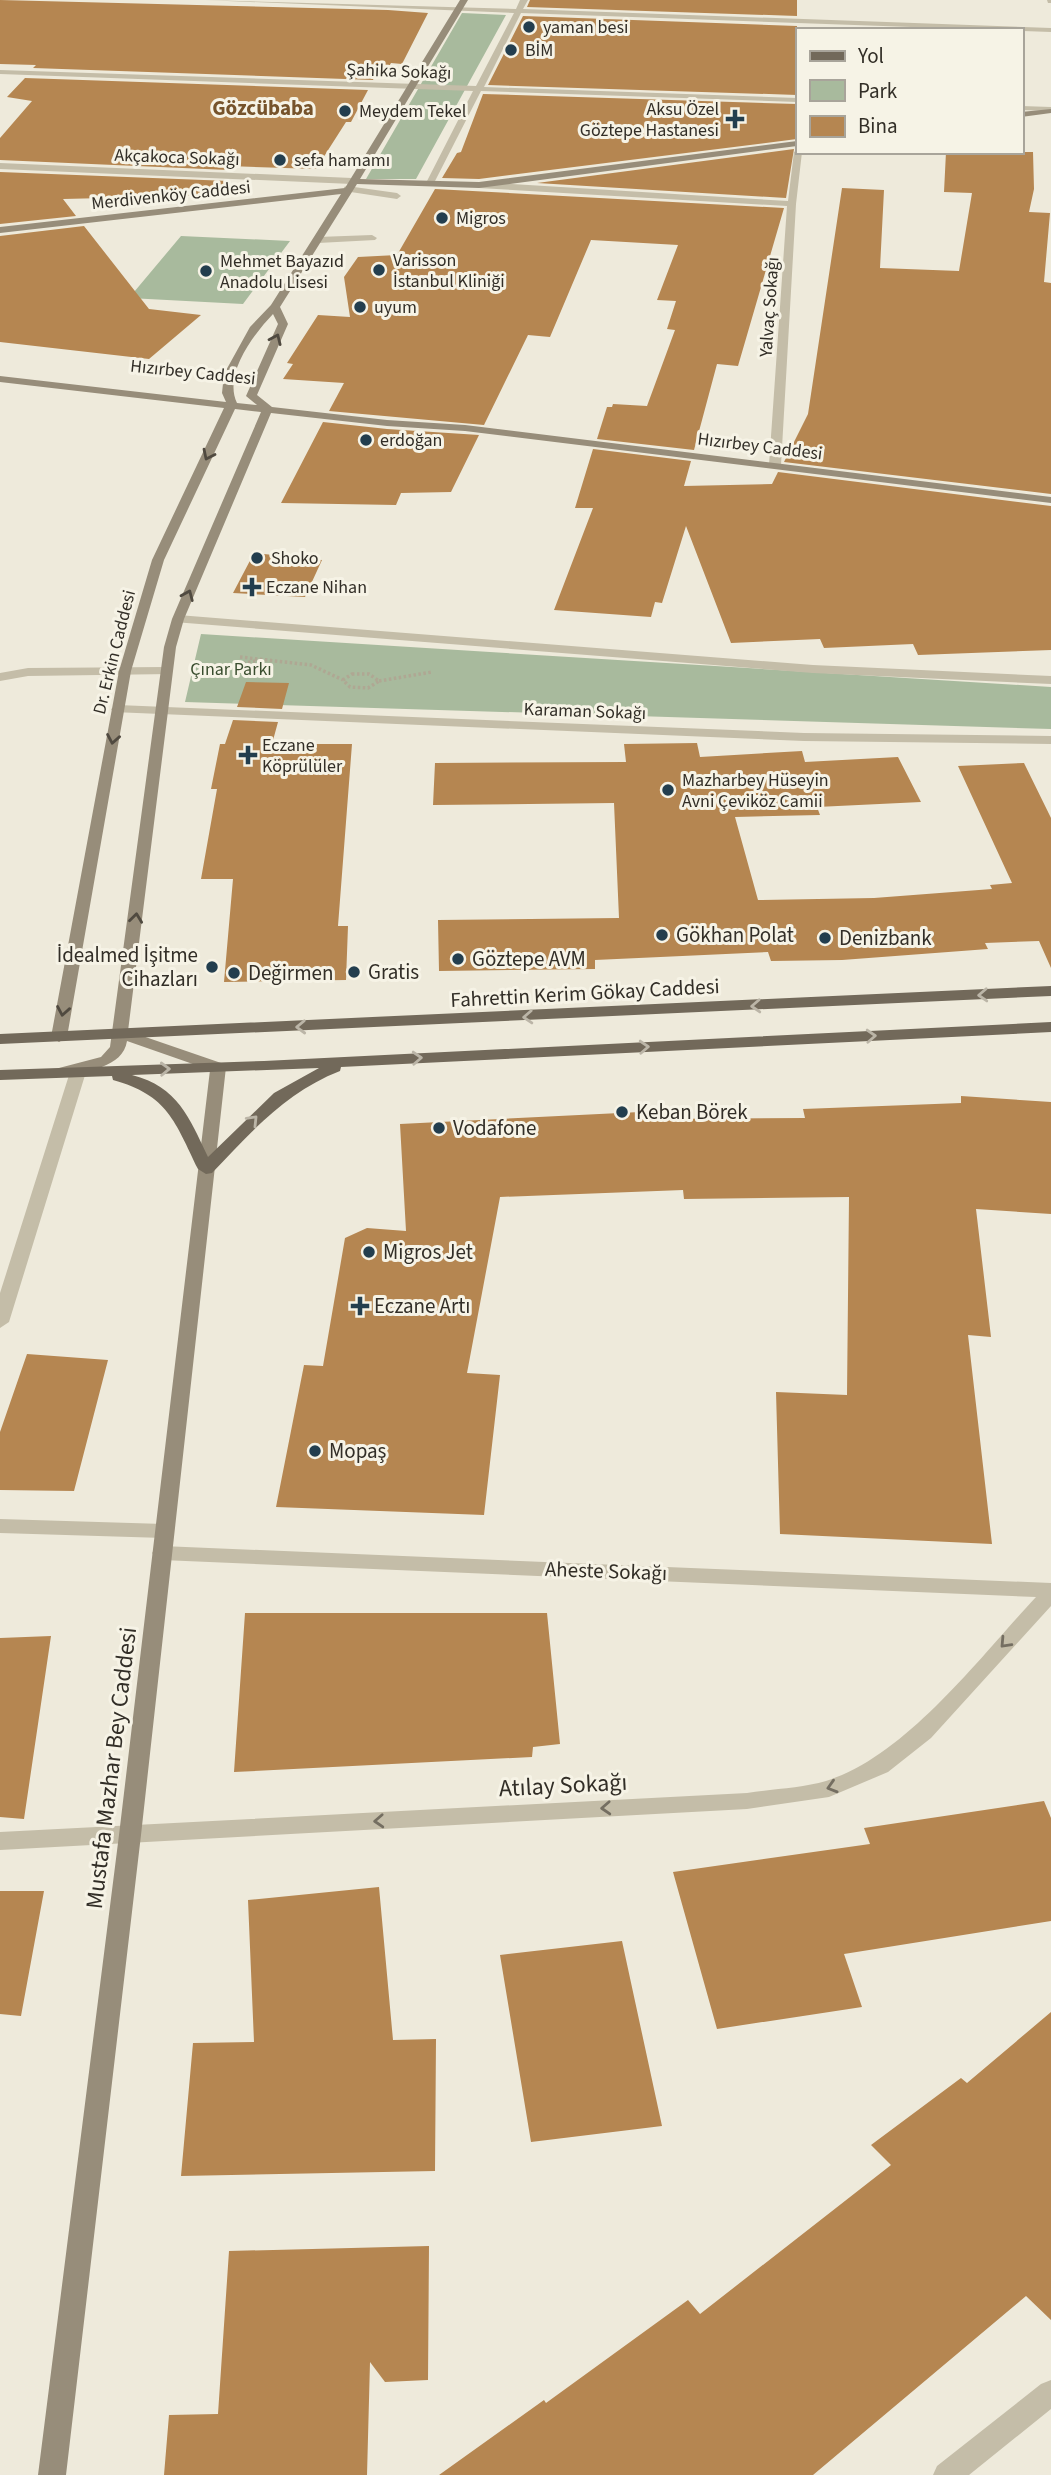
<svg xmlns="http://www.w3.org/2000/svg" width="1051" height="2475" font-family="'Source Sans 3',sans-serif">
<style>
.green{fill:#a8ba9d}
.building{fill:#b58651}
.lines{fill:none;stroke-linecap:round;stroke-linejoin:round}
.path{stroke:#afa793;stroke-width:3.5;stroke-dasharray:2.5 2.5;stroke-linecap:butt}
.lane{fill:#c4bda8;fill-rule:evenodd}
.street{fill:#c4bda8;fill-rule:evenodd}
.secondary{fill:#978d7a;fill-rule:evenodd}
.primary{fill:#72695a;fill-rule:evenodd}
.oneway{stroke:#504a40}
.oneway2{stroke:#bbb5a7}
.oneway3{stroke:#746e61}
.poi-dot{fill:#233e4e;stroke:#f6f3e6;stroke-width:2.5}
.labels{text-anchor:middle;stroke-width:6;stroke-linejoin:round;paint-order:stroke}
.far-poi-label{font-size:18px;fill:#322e27;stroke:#f6f3e6;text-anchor:start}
.far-street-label{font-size:18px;fill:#322e27;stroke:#f6f3e6}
.far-park-label{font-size:18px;fill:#394d2e;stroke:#f6f3e6}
.far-quarter-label{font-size:21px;font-weight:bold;fill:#76532b;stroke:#f6f3e6}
.poi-label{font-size:21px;fill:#322e27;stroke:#f6f3e6;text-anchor:start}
.street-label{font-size:21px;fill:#322e27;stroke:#f6f3e6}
.near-street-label{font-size:24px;fill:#322e27;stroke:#f6f3e6}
</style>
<rect width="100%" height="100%" fill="#eeeadb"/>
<path class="green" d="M462,13l44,2 -90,164h-50z
M181,236l109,5 -47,63 -114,-6z
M201,634l850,53v42l-866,-27z"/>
<path class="building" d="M0,0l388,10 40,3 -26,51 -11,-1 -7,12h-9l-2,5 -340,-12 3,-3 -36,-1z
M530,0h267v16l-270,-9z
M523,16l274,10v69l-309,-10z
M25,78l343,12 -17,32h-5l-30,47 -88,-3v4l-228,-10v-22l32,-37 -25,-4z
M483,94l314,10v35l-318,40 -37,-1 15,-25 4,-1z
M794,149l-8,49 -249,-15z
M946,152h87l1,37 -5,23 21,1 -6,69 7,1v211l-267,-32 24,-48 34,-226 42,2 -4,78 79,3 13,-78 -28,-1z
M0,172l229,9v14l-166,4 13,17 -76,8z
M435,189l349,19 -46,158 -21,-2 -23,86 -97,-11 10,-32h5l1,-3 34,2 28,-76 -8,-1 9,-28 -19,-1 21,-55 -87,-5 -41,97 -22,-2 -44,90 -155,-14 15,-28 -61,-4 10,-15 -6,-1 31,-48 32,2 -6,-40 14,-20 39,-2z
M84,226l65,83 52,6 -52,44 -149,-17v-106z
M323,422l64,7 92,6 -28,57 -50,1 -5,12 -115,-2z
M593,449l98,12 -7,25 88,-2 6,-12 273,34v144l-133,5 -5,-11 -89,4 -4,-9 -89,4 -45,-117 -24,77 -7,-1 -4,15 -97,-7 39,-102h-18z
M254,553l68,7 -17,37 -72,-4z
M246,682l43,1 -7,26 -45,-2z
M233,720l45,2 -6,22h80l-14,182h10l-2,54 -122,2 9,-103h-32l16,-90h-6l9,-45h5z
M697,743l3,14 102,-6 3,11 93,-5 23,45 -104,5 3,8 -85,2 23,83 116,-2 118,-9 -2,-4 22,-2 -54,-117 66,-3 27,55v150l-12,-27 -54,2 3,6 -146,11 -71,1 -3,-9 -173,8v9l-156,2 -1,-51 181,-2 -5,-115 -181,2 2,-42 191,-1 -2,-18z
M961,1096l90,6v112l-75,-5 15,128 -23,-2 24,209 -212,-10 -4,-142 71,3 2,-198 -165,2 -1,-9 -183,7 -33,176 33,2 -16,140 -208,-8 28,-142 19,1 22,-128 22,-10 39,3 -6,-107 240,-12 1,7 164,-1 -2,-9 158,-6z
M27,1354l81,6 -34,131 -74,-1v-58z
M245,1613h302l13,131 -27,3 -1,10 -298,15z
M51,1636l-27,183 -24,-2v-179z
M1044,1801l7,17v103l-207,33 18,53 -145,22 -44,-157 197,-28 -6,-16z
M379,1887l14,153 43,-1 -1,132 -254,5 12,-133 61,-1 -6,-142z
M0,1891h44l-23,125 -21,-2z
M622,1941l40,185 -131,16 -31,-187z
M1051,2012v308l-25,-24 -213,179h-374l105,-75 2,3 142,-103 12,14 191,-149 -20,-20 90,-67 6,5z
M429,2246l-1,134 -43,2 -15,-20 -3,113h-203l5,-60 49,-1 11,-163z"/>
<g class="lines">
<path class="path" d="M240,657l71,8 32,15
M199,672l56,-11
M352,674h17l10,7 -11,7 -18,-1 -7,-7z
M379,681l53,-9"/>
<path class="lane" d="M347,186l50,7 4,3 -4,3 -53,-8v-4z
M372,235l5,3 -2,2 -57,3 -5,-3 5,-3z
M166,667l6,4 -1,3 -143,2 -28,5v-8l28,-5z
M78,1067l8,5 -77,250 -9,6v-35l70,-221z
M0,1519l164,5 7,2 3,5 -3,5 -7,2 -164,-5z"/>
<path class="street" d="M205,0l311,9 4,-9h8l-5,9 528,19v4l-530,-19 -37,74 313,11v4l-316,-11 -47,92 -4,3 -4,-3 47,-92 -473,-17v-4l476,16 38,-73z
M1047,0h4v3h-3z
M1021,106l30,1v4l-30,-1z
M797,150v2h5l-6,52 -15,261 -6,3 -6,-3 18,-259 -308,-18 -4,-3 4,-3 309,19 6,-49z
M0,163l352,15 4,3 -4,3 -352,-15z
M178,615l635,50 238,11v8l-238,-11 -639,-51v-6z
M118,705l686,28 247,3v8l-247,-3 -691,-29 -2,-3z
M162,1546l889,37v23l-120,132 -43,34 -59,25 -82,12 -747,41v-18l747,-39c25,-4 55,-5 79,-12 79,-24 154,-124 210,-184l-874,-37 -7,-2 -3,-5 3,-5z
M1051,2380v29l-82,66h-36l4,-9 104,-82z"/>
<path class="secondary" d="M460,0h8l-108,179 119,3 318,-41v5l-318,42 -122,-4 -77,123 8,17 -31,71 15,12 115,13 78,5 586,72v6l-586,-72 -78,-5 -116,-13 -87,206 -8,28 -48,384 96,33 2,3 -85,768 -75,640h-28l81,-640 91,-765 -83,-29c-4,27 -41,30 -62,35l-8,-5 2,-3 42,-11 9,-10 54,-400 8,-28 89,-207 -26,-3 -71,151 -33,111 -64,366 -8,5 -8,-5 68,-366 33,-111 72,-152 -224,-26v-6l226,26 -4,-9 2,-19 26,-47 21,-22 70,-111 -341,39v-6l345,-39zM273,314l5,10 -32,72 11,9 -20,-2c-14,-29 17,-69 36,-89z
M1051,109v4l-30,4v-5z"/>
<path class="primary" d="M1051,986v10l-1051,48v-10z
M1051,1022v10l-710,35 -1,4c-54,21 -89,61 -128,102l-6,1 -8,-5c-23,-47 -30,-74 -85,-89l-1,-4 -112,4v-10l264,-9zM319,1068l-45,25 -66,64c-19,-40 -30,-70 -76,-82z"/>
</g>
<defs><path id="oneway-chevron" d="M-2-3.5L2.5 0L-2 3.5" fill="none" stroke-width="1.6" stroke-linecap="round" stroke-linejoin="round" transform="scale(1.75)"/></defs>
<g class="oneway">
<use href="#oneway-chevron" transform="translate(276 339) rotate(-66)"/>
<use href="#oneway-chevron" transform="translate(208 455) rotate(116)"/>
<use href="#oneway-chevron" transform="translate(188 595) rotate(-67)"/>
<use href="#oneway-chevron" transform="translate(113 739) rotate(100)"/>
<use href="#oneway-chevron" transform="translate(136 918) rotate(-83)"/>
<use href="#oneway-chevron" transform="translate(63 1011) rotate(100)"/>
</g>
<g class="oneway2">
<use href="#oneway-chevron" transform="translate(983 995) rotate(177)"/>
<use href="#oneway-chevron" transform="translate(756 1006) rotate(177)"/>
<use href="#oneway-chevron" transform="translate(528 1017) rotate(177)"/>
<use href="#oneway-chevron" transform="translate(301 1027) rotate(178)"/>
<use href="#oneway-chevron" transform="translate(871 1036) rotate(-3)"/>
<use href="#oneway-chevron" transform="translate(644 1047) rotate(-3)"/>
<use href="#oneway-chevron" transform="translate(417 1058) rotate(-3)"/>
<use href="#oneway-chevron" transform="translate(165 1069) rotate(-2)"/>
<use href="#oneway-chevron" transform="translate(253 1120) rotate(-46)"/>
</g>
<g class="oneway3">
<use href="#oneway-chevron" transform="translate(1005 1643) rotate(133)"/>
<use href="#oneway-chevron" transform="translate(832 1787) rotate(163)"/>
<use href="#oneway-chevron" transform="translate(606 1808) rotate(177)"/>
<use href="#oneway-chevron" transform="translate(379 1821) rotate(177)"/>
</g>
<g class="poi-dot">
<circle cx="529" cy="27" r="7"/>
<circle cx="511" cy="50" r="7"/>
<circle cx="345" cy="111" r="7"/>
<path d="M731.5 108.5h7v7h7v7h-7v7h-7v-7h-7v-7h7z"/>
<circle cx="280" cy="160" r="7"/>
<circle cx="442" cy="218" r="7"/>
<circle cx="379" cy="270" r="7"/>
<circle cx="206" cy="271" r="7"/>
<circle cx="360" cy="307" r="7"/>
<circle cx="366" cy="440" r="7"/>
<circle cx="257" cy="558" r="7"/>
<path d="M248.5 576.5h7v7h7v7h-7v7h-7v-7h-7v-7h7z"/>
<path d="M244.5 744.5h7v7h7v7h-7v7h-7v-7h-7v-7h7z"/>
<circle cx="668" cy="790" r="7"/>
<circle cx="662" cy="935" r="7"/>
<circle cx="825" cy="938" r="7"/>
<circle cx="458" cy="959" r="7"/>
<circle cx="212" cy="967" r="7"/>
<circle cx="354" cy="972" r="7"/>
<circle cx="234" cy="973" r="7"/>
<circle cx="622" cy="1112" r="7"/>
<circle cx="439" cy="1128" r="7"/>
<circle cx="369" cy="1252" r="7"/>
<path d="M356.5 1295.5h7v7h7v7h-7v7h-7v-7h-7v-7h7z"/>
<circle cx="315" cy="1451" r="7"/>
</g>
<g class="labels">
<g class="far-poi-label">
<text x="543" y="33">yaman besi</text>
<text x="525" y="56">BİM</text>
<text x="719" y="115" text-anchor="end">Aksu Özel<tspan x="719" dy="21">Göztepe Hastanesi</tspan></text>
<text x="359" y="117">Meydem Tekel</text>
<text x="294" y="166">sefa hamamı</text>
<text x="456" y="224">Migros</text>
<text x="393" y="266">Varisson<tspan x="393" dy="21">İstanbul Kliniği</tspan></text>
<text x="220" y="267">Mehmet Bayazıd<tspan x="220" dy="21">Anadolu Lisesi</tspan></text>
<text x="374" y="313">uyum</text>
<text x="380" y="446">erdoğan</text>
<text x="271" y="564">Shoko</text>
<text x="266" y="593">Eczane Nihan</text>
<text x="262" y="751">Eczane<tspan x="262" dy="21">Köprülüler</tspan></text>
<text x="682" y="786">Mazharbey Hüseyin<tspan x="682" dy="21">Avni Çeviköz Camii</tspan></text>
</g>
<g class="far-street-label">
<text transform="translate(399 71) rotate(2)" y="6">Şahika Sokağı</text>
<text transform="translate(177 157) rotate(2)" y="6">Akçakoca Sokağı</text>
<text transform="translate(171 195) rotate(-6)" y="6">Merdivenköy Caddesi</text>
<text transform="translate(769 307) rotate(-86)" y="6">Yalvaç Sokağı</text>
<text transform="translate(193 372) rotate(6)" y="6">Hızırbey Caddesi</text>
<text transform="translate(760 446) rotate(7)" y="6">Hızırbey Caddesi</text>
<text transform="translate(114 652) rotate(-76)" y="6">Dr. Erkin Caddesi</text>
<text transform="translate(585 711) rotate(2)" y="6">Karaman Sokağı</text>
</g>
<g class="far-park-label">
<text x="231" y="675">Çınar Parkı</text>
</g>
<g class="far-quarter-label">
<text x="263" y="115">Gözcübaba</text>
</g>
<g class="poi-label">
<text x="676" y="942">Gökhan Polat</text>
<text x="839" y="945">Denizbank</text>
<text x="198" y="962" text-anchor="end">İdealmed İşitme<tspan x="198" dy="24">Cihazları</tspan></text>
<text x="472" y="966">Göztepe AVM</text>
<text x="368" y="979">Gratis</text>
<text x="248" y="980">Değirmen</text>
<text x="636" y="1119">Keban Börek</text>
<text x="453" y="1135">Vodafone</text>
<text x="383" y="1259">Migros Jet</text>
<text x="374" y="1313">Eczane Artı</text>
<text x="329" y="1458">Mopaş</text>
</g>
<g class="street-label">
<text transform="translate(585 993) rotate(-3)" y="7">Fahrettin Kerim Gökay Caddesi</text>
<text transform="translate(606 1571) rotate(2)" y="7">Aheste Sokağı</text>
</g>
<g class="near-street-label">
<text transform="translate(111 1768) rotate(-83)" y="8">Mustafa Mazhar Bey Caddesi</text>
<text transform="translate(563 1785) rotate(-3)" y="8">Atılay Sokağı</text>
</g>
</g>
<rect x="796" y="28" width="228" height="126" fill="#f6f3e6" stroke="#a8a49a" stroke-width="2"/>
<rect x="810" y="51" width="35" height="10" fill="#72695a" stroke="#a8a49a" stroke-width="2"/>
<text x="858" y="63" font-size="21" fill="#322e27">Yol</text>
<rect x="810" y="80" width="35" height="21" fill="#a8ba9d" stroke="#a8a49a" stroke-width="2"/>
<text x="858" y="98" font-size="21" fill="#322e27">Park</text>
<rect x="810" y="116" width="35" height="21" fill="#b58651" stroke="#a8a49a" stroke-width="2"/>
<text x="858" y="133" font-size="21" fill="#322e27">Bina</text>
</svg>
